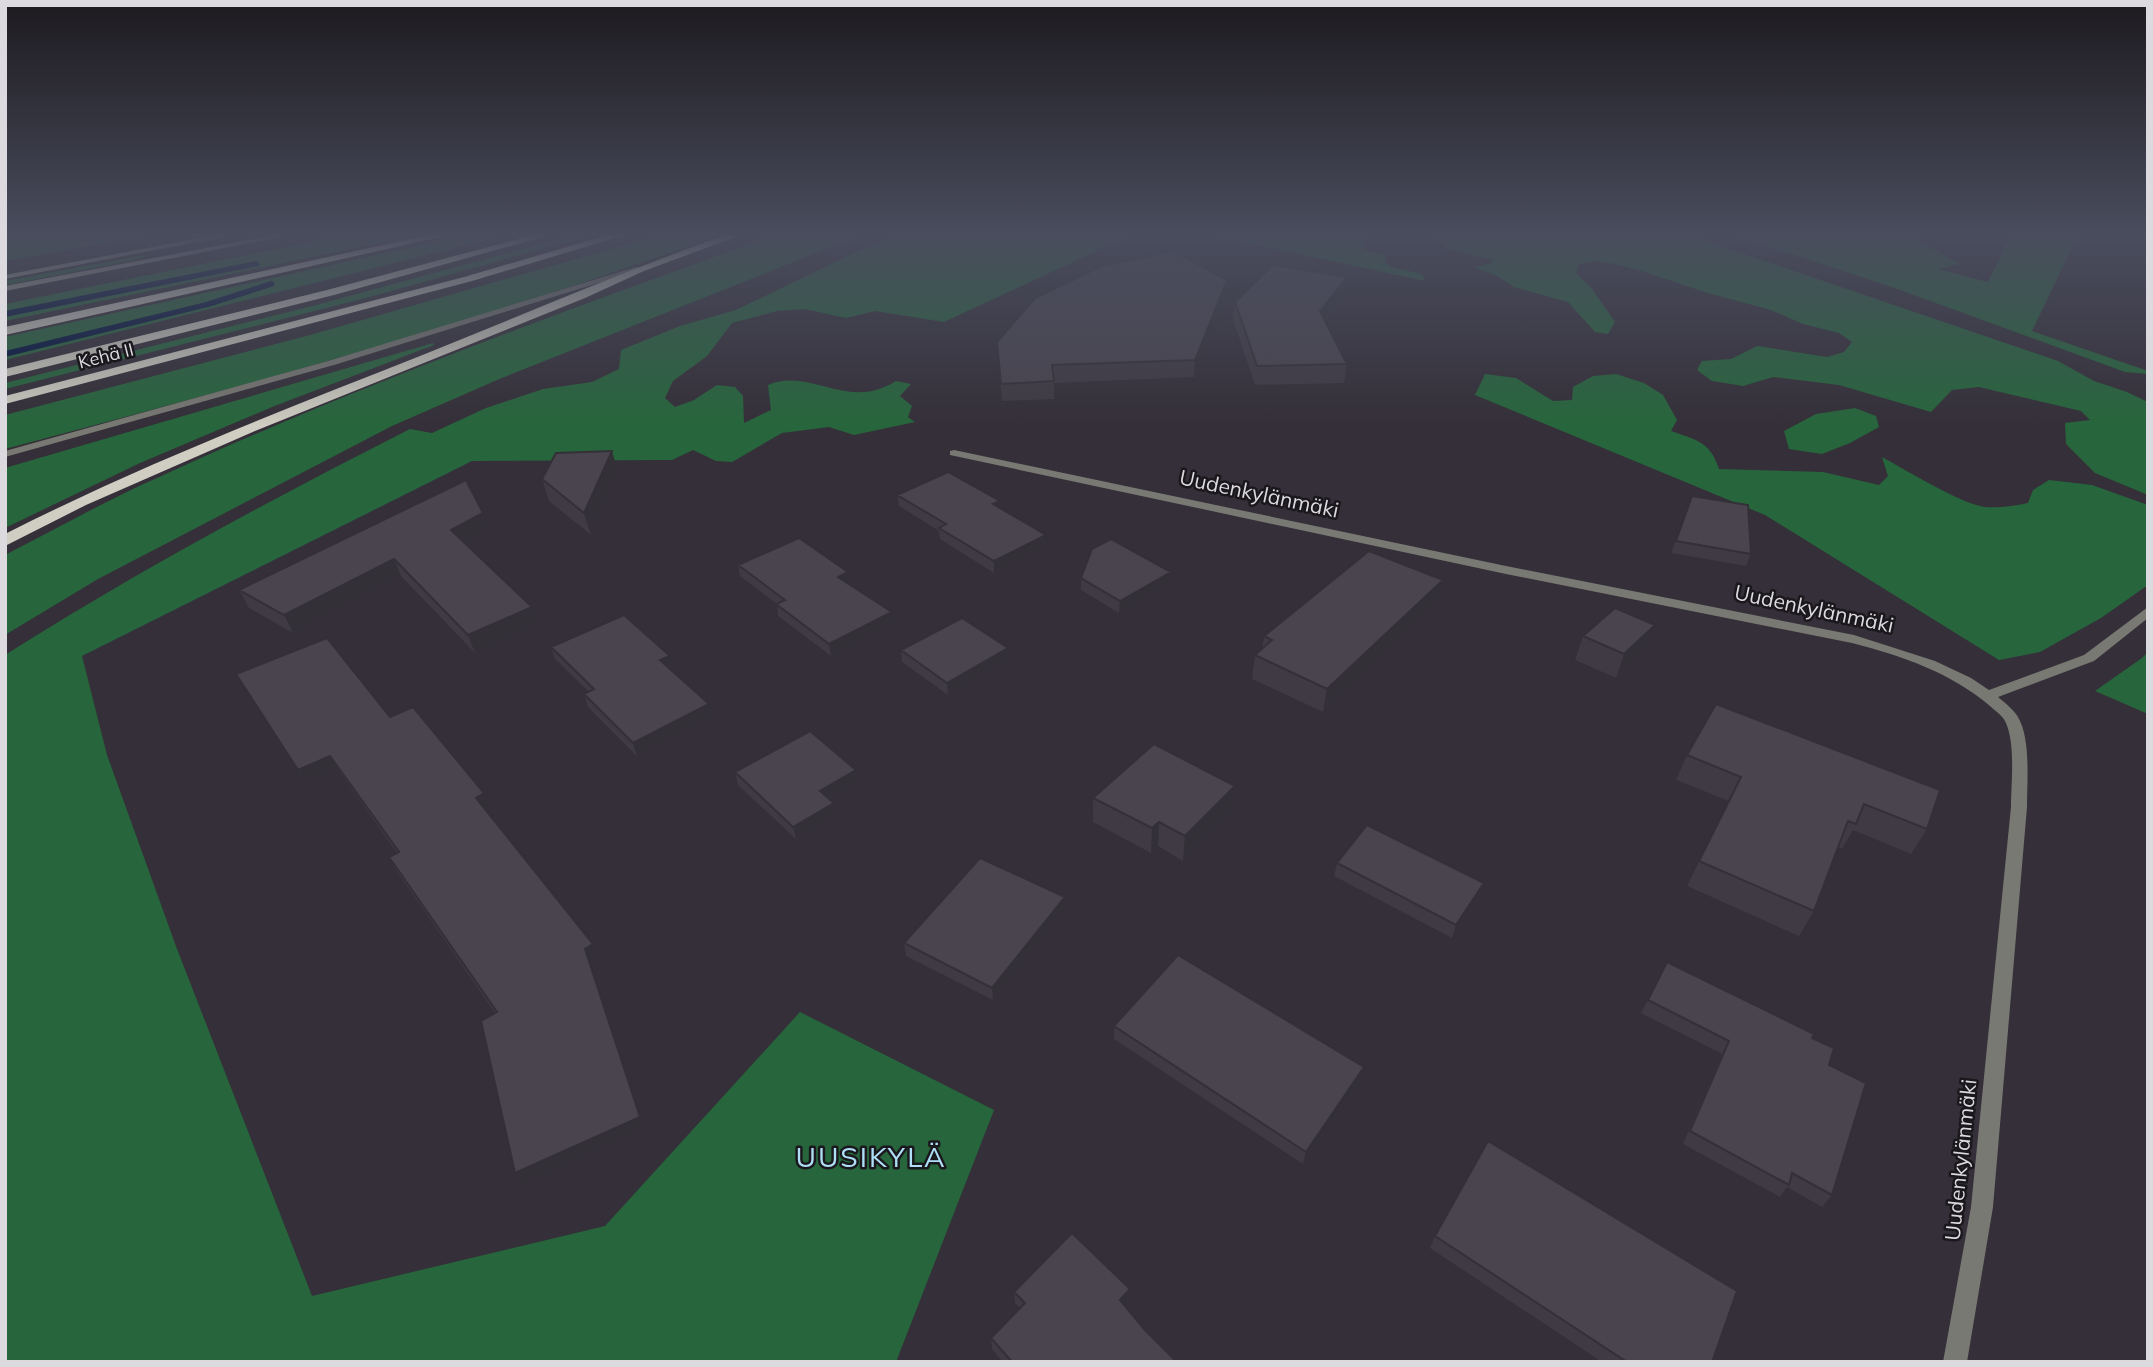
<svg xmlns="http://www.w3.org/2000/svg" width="2153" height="1367" font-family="Mulish,sans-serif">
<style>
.green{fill:#27663c}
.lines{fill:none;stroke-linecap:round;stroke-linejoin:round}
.stream{fill:#00123e;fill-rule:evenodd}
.service{fill:#797973;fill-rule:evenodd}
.minor{fill:#797973;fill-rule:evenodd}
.secondary{fill:#a2a198;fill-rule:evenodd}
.trunk{fill:#d0cec2;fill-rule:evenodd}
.wall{fill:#3f3a43}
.shaded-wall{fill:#333037}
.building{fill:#49444e;stroke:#333037;stroke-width:2}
.labels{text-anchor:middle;stroke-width:5;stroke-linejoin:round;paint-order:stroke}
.far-street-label{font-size:18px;fill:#dcd9df;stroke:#1a181c}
.street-label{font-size:21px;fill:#dcd9df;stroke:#1a181c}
.near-neighbourhood-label{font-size:28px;letter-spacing:2px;fill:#afdef7;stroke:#1a181c}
</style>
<rect width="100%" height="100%" fill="#342f38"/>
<path class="green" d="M5,235h147l-147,26z
M345,235h73l-413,86v-17z
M468,235h39l-502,125v-23z
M574,235h17l-225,63 -361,91v-6l311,-78z
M660,235h59c-233,85 -474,151 -714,214v-34l305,-80z
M775,235h86l-364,145 -105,46 -294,153 -93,56v-80c51,-26 100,-54 152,-77 201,-93 410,-168 618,-243z
M899,235h232l-187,87 -69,-11 -29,7 -41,-9 -28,2 -45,12 -25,33 -34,25 -8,17 10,9 19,-7 23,-15 18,2 8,9 1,27 27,-13 -3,-25c43,-18 79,27 128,-4l15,3 -11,12 12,10 -4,11 7,5 -61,13 -25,-8 -47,6 -50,29 -16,-1 -23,-11 -21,10 -200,1 -390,195 25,99 70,194 135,347 293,-70 195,-214 194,98 -98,252h-891v-707c131,-83 267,-156 405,-226l22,4 54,-25 57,-19 49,-7 27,-13 2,-19 59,-24 56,-16 126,-61z
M1211,235h157l-4,15 22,5 -1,7 7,5 30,7 3,7z
M1430,235h259l369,126 36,20 33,11 21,10v93l-53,-22 -29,-29 -1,-21 25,-3 -9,-9 -102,-24 -27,3 -21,22 -92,-27 -66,-8 -30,9 -31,-5 -15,-11 5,-9 29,-2 26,-13 70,11 17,-5 8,-10 -13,-9 -36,-9 -32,-14 -63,-17 -66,-22 -26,-7 -23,-3 -14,3 -3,9 16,16 23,33 -7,12 -13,-2 -27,-30 -54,-15 -17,-11 -23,-9 16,-3 4,-4 -47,-11z
M1734,235l177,1 49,28 -22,5 50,13 23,-47h67l-46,96 116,40v3l-23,-2 -233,-85z
M144,255l1,2 -16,4 -124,24v-4z
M433,343l1,2 -162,62 -132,56 -135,65v-60z
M1485,374l31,4 37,23 19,-1 1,-13 20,-11 23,-2 28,9 19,12 14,25 -6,11c25,9 39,10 48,38l104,3 56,13 9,-9 -6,-19c24,13 79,47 103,50 15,1 29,-1 43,-4l5,-13 16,-10 43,5 56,20v80l-47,33 -61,34 -41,8 -234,-145 -290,-120z
M1855,408l21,8 3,11 -29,16 -28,11 -33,-5 -5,-18 32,-17z
M2148,652v62l-53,-23 47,-33z"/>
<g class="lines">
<path class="stream" d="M256,261l3,1v4l-254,51v-6z
M271,281l3,1v4l-62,20 -207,51v-6l201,-49z"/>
<path class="service" d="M636,267l7,2 -309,96 -329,92v-6l323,-90z"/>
<path class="minor" d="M954,450l552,116 348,69 81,26 36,17 18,12 95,-35 64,-48v11l-54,43 -96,36c7,6 15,12 20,20 13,22 9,65 9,90l-34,400 -26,155h-24l28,-155 40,-400c0,-23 5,-65 -6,-86 -3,-6 -11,-11 -15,-15 -40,-34 -88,-50 -138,-63l-346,-69 -556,-119v-4z"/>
<path class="secondary" d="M216,235h17l-228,44v-4z
M275,235h16l-286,56v-5z"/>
<path class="trunk" d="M429,235h20l-444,100v-8z
M533,235h17l-216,60 -329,82v-8l322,-79z
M608,235h17l-153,46 -467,123v-8l459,-119z
M726,235h15l-97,36 -59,27 -330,133 -169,74 -81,41v-12c136,-69 278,-124 420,-180 100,-40 199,-83 301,-119z"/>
</g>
<path class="wall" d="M1347,277l-2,18 -20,25 22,44 -3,19 -89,2 -22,-66 2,-17z
M1226,296l-32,81 -140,6v16l-52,2 -5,-59z
M618,472l-27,63 -42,-34 -7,-22z
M897,495l103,14 47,37 -53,27 -54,-34 -1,-8 -40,-25z
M1692,496l59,58 -5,12 -75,-13z
M483,513l6,17 -24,13 67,64 7,18 -64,28 -74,-77 -108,57 -44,-25 -10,-18z
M738,565l112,19h-1l43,28 2,12 -63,32 -53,-40 -1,-12 -37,-28z
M1171,572v11l-52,30 -38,-23v-12z
M1438,603l-115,109 -71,-33 3,-24 7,-6 2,-13z
M1583,636l63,12 -30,30 -41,-18z
M551,647l123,21 -4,1 39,35 3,13 -75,39 -49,-49 -4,-13 5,-2 -34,-33z
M901,650l108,10 -61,35 -46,-33z
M236,674l154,43 100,89 -6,3 114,148 -8,5 55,167 -123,56 -7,-12 -20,-160 -99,-143 -7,-13 8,-4 -60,-85 -32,14z
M1716,704l211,125 -16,25 -58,-24 -11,19 -4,-2 -24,64 -15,25 -112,-50 42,-85 -53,-21 11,-25z
M856,770l2,13 -28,16 4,4 2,12 -40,24 -58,-54 -3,-13z
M1235,786l-3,24 -49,51 -25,-15 -7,7 -58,-31v-24z
M1337,863l147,20 -4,13 -28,42 -118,-62z
M1065,909l-72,91 -87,-44 -2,-13z
M1667,962l145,76 17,27 3,130 -10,12 -35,-20 -7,10 -97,-53 39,-90 -81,-41z
M1114,1026l250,41 -3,12 -58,85 -189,-125z
M1435,1236l277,126h-110l-172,-114z
M1130,1289l-1,12 -4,4 19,24 33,33h-174l-11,-13 -1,-11 29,-30 -5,-5 -1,-11z"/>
<path class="shaded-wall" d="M1347,277l-2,18 -27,33 2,-17z
M1227,280l-1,16 -32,81 1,-17z
M612,451l6,21 -27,63 -7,-22z
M1000,501v11l-7,-8z
M483,513l6,17 -31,17 -7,-17z
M1046,535l1,11 -53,27v-12z
M394,559l7,17 -108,57 -9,-18z
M848,572l2,12 -10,4 -2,-11z
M1171,572v11l-52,30 1,-12z
M1443,580l-5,23 -115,109 4,-23z
M532,607l7,18 -64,28 -7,-18z
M892,612l2,12 -63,32 -2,-12z
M1655,625l-9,23 -30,30 8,-24z
M1008,648l1,12 -61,35 -1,-12z
M670,656l4,12 -10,4 -4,-12z
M709,704l3,13 -75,39 -4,-13z
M330,756l7,12 -32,14 -7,-12z
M856,770l2,13 -36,20 -2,-12z
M1235,786l-3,24 -49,51 2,-25z
M484,793l6,13 -9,4 -5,-12z
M834,803l2,12 -40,24 -3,-12z
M1159,822l-1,24 -7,7 1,-25z
M1484,883l-4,13 -28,42 4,-13z
M1065,897v12l-72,91 -1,-12z
M593,944l5,13 -8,5 55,167 -123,56 -7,-12 70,-224z
M1364,1067l-3,12 -58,85 3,-12z
M1130,1289l-1,12 -9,10v-11z"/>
<path class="building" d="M1173,251l54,29 -32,80 -143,5 2,16 -53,3 -4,-42 38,-44 67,-32z
M1273,265l74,12 -27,34 27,53 -90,2 -22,-64z
M612,451l-28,62 -42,-34 14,-26z
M948,472l52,29 -7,3 53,31 -52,26 -55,-33 7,-4 -49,-29z
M466,480l17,33 -32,17 81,77 -64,28 -74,-76 -110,56 -45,-25z
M1692,496l56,9 3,49 -75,-13z
M799,538l49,34 -10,5 54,35 -63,32 -53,-40 9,-4 -47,-35z
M1111,539l60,33 -51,29 -39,-23 11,-29z
M1369,551l74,29 -116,109 -72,-34 17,-15 -8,-4z
M1615,608l40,17 -31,29 -41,-18z
M624,615l46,41 -10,4 49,44 -76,39 -49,-49 10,-5 -43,-42z
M962,618l46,30 -61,35 -46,-33z
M327,638l63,79 23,-10 71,86 -8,5 117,146 -8,5 55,168 -125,56 -34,-152 16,-9 -108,-155 10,-5 -69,-96 -32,14 -62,-96z
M1716,704l224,86 -13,39 -63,-25 -8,20 -8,-3 -34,90 -115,-50 42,-84 -54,-22z
M810,731l46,39 -36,21 14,12 -41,24 -58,-55z
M1154,744l81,42 -50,50 -26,-14 -7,6 -59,-30z
M1367,825l117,58 -28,42 -119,-62z
M980,858l85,39 -73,91 -88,-45z
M1178,955l186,112 -58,85 -192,-126z
M1667,962l147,72 -2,4 22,10 -5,17 37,18 -34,112 -40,-22 -3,12 -99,-54 39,-90 -81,-41z
M1488,1141l249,150 -25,71h-85l-192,-126z
M1072,1233l58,56 -10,11 24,29 33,33h-165l-21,-24 34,-35 -11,-11z"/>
<linearGradient id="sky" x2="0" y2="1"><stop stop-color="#1d1a1f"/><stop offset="0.55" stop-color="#4a4d5e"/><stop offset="1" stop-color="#4a4d5e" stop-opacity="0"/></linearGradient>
<rect width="2153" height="427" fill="url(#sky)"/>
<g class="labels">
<g class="far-street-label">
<text transform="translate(106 356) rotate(-14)" y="6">Kehä II</text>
</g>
<g class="street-label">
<text transform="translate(1259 494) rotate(12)" y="7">Uudenkylänmäki</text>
<text transform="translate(1814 609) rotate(12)" y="7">Uudenkylänmäki</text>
<text transform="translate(1961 1160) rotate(-84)" y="7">Uudenkylänmäki</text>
</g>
<g class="near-neighbourhood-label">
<text x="871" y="1167">UUSIKYLÄ</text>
</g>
</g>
<rect width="2153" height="1367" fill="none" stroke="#dcd9df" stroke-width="14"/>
</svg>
